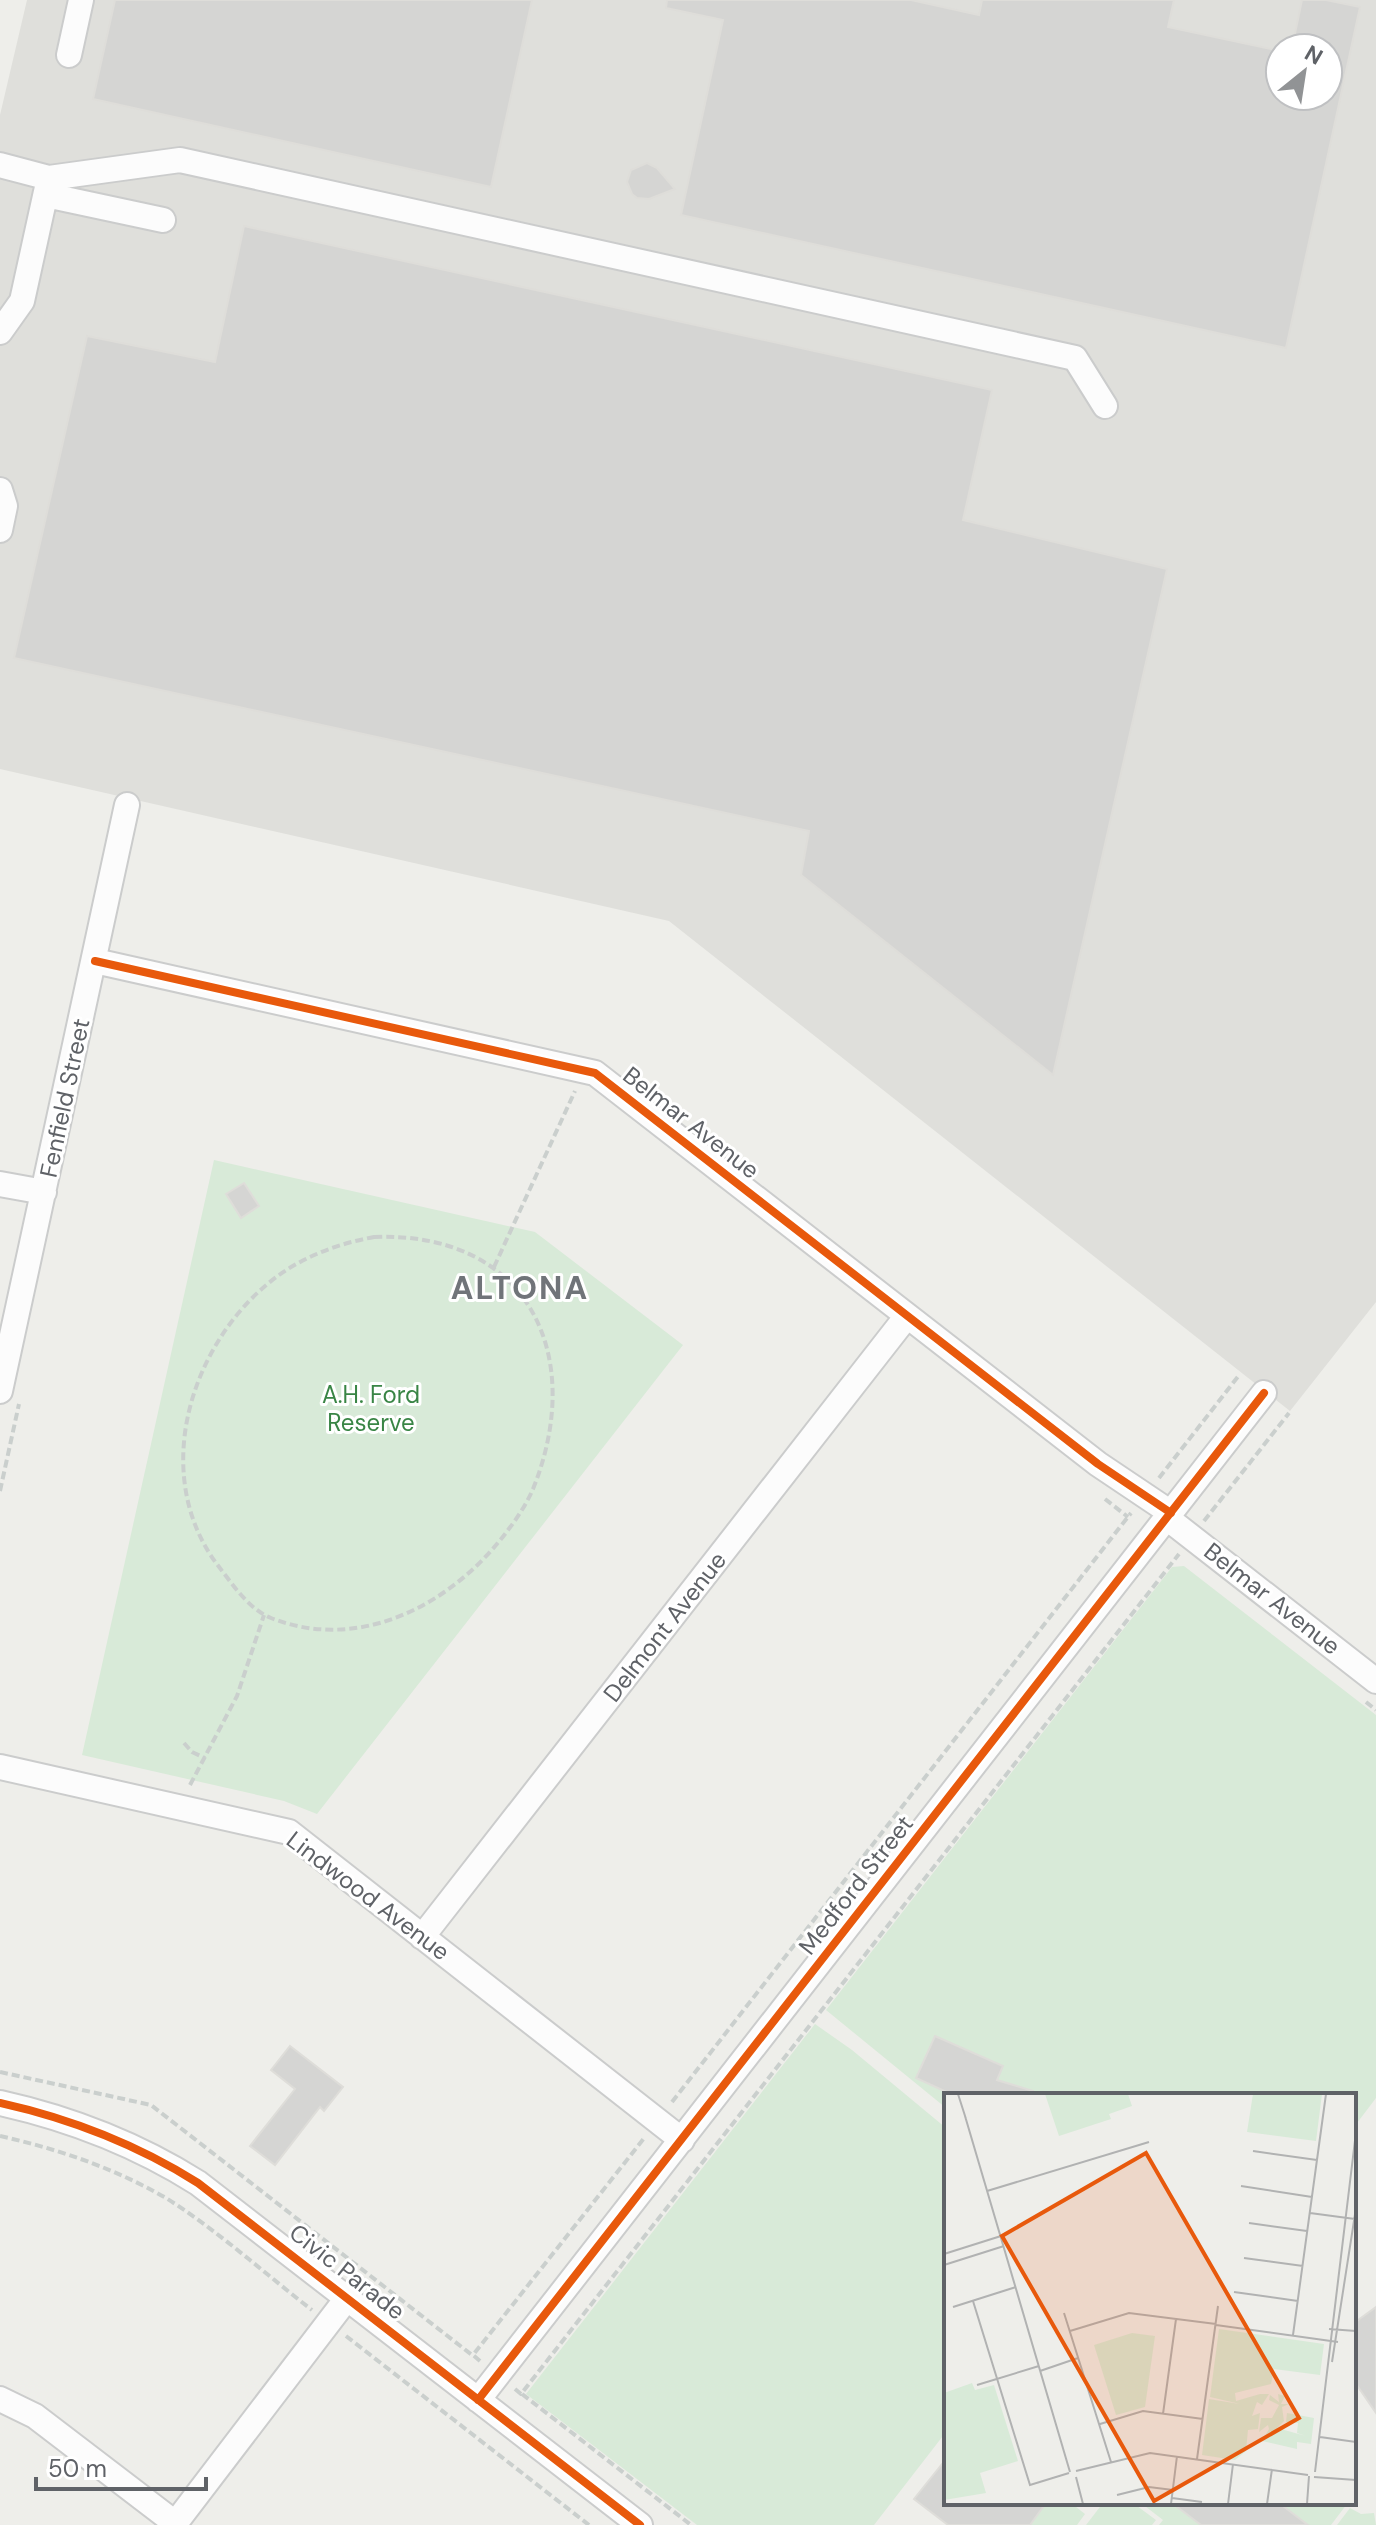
<svg xmlns="http://www.w3.org/2000/svg" width="1376" height="2525" font-family="'DM Sans',sans-serif">
<style>
.industrial{fill:#dfdfdb;fill-rule:evenodd}
.green{fill:#d8ead8}
.building{fill:#d5d5d3;stroke:#deddd9;stroke-width:2}
.lines{fill:none;stroke-linecap:round;stroke-linejoin:round}
.minor-casing{stroke:#cbcccc;stroke-width:28}
.path{stroke:#cacfcd;stroke-width:4;stroke-dasharray:8 4;stroke-linecap:butt}
.minor{stroke:#fcfcfc;stroke-width:24}
.cycleway-casing{stroke:#fff;stroke-width:13}
.cycleway{stroke:#e8590c;stroke-width:8}
.labels{text-anchor:middle;stroke-width:6;stroke-linejoin:round;paint-order:stroke}
.street-label{font-size:24px;fill:#5f6267;stroke:#fff}
.park-label{font-size:24px;fill:#398545;stroke:#fff}
.district-label{font-size:32px;font-weight:bold;letter-spacing:2px;fill:#707479;stroke:#fff}
.inset-road{fill:none;stroke:#b1b2b2;stroke-width:2}
.view{fill:#e8590c;fill-opacity:0.15;stroke:#e8590c;stroke-width:4}
.inset-edge{fill:none;stroke:#5f6267;stroke-width:4}
</style>
<rect width="100%" height="100%" fill="#eeeeea"/>
<path class="industrial" d="M27,0h1349v1302l-86,109 -621,-490 -669,-152v-654zM1280,48h48v48h-48z"/>
<path class="green" d="M214,1160l321,72 148,113 -366,469 -33,-13 -202,-46z
M1184,1566l192,149v383l-22,29v-32h-308l-25,-8 -2,8h-73v13l-120,-98 346,-443z
M815,2024l37,26 94,78v304l-72,93h-177l-171,-131z
M1046,2503h25l14,11 -8,11h-47z
M1103,2503h30l23,17 -4,5h-66z
M1141,2503h44l-5,6 21,16h-42l4,-5z
M1270,2503h77v1l-16,21h-29l2,-3 -22,-17z
M1350,2508l11,6 13,-1 2,12h-39z"/>
<path class="building" d="M115,0h417l-41,187 -398,-88z
M667,0h244l68,15 3,-15h192l-6,27 112,24v45h48v-48h-36l10,-48h24l34,7 -74,341 -605,-133 42,-195 -57,-12z
M647,163l10,5 18,21 -26,10 -12,-1 -5,-4 -5,-12 4,-12z
M244,226l748,164 -29,130 204,49 -114,506 -252,-200 8,-44 -795,-173 73,-322 128,26z
M244,1183l15,23 -18,12 -15,-24z
M935,2036l68,30 -6,14 36,11v4h-80l-37,-17z
M290,2046l53,41 -19,24 -4,-4 -45,58 -25,-19 45,-57 -24,-19z
M1376,2307v106l-22,-32v-58z
M946,2459v44h100l-16,22h-82l-34,-26z
M1172,2503h107l29,22h-107z"/>
<g class="lines">
<g class="minor-casing">
<path id="minor" d="M69,55l12,-55
M0,165l49,13 131,-18 895,198 30,48
M46,195l117,25
M0,332l22,-31 27,-123
M0,490l5,16 -5,24
M95,961l500,112 503,391 73,49
M0,1184l44,8
M0,1391l127,-586
M1167,1518l209,163
M0,1767l289,65 393,308
M422,1937l485,-621
M0,2103c72,16 136,41 198,80l442,342
M0,2399l35,17 140,107
M478,2400l786,-1007
M174,2525l174,-228"/>
</g>
<path class="path" d="M374,1237c154,-6 213,118 159,252 -6,14 -15,28 -25,41 -53,72 -146,124 -237,88 -23,-9 -40,-36 -55,-55 -67,-92 -24,-225 63,-288 28,-20 62,-32 95,-38z
M494,1267l81,-176
M1159,1478l81,-104
M0,1491l19,-87
M1105,1499l23,18
M1204,1521l85,-108
M1366,1702l10,8
M184,1743l8,9 13,6
M190,1785l47,-89 27,-81
M0,2072l151,33 321,250
M672,2102l459,-589
M0,2136c58,13 114,32 166,62 51,32 98,75 146,112
M346,2336l243,189
M480,2361l-7,-6 172,-218
M515,2389l6,5 658,-840
M522,2394l169,131"/>
<use href="#minor" class="minor"/>
<g class="cycleway-casing">
<path id="cycleway" d="M95,961l500,112 503,391 73,49
M0,2103c72,16 136,41 198,80l442,342
M478,2400l786,-1007"/>
</g>
<use href="#cycleway" class="cycleway"/>
</g>
<g class="labels">
<g class="street-label">
<text transform="translate(65 1098) rotate(-78)" y="8">Fenfield Street</text>
<text transform="translate(691 1123) rotate(38)" y="8">Belmar Avenue</text>
<text transform="translate(1272 1599) rotate(38)" y="8">Belmar Avenue</text>
<text transform="translate(665 1627) rotate(-52)" y="8">Delmont Avenue</text>
<text transform="translate(856 1885) rotate(-52)" y="8">Medford Street</text>
<text transform="translate(368 1896) rotate(37)" y="8">Lindwood Avenue</text>
<text transform="translate(347 2272) rotate(38)" y="8">Civic Parade</text>
</g>
<g class="park-label">
<text x="371" y="1403">A.H. Ford<tspan x="371" dy="28">Reserve</tspan></text>
</g>
<g class="district-label">
<text x="520" y="1299">ALTONA</text>
</g>
</g>
<g transform="translate(944 2093)">
<rect width="412" height="412" fill="#eeeeea"/>
<path d="M101,1h83l4,12 -23,8 2,5 -52,17zM309,1h69l-6,47 -69,-9zM275,236l105,15 -4,31 -46,-6 -3,15 -36,9 1,8 24,-7h9l-7,11 -5,-3 -5,14 8,-3 -2,16 -10,1 -2,21 -11,9 -33,-5 7,-56 31,5 -30,-7zM188,240l23,3 -10,71 -29,8 -22,-70zM28,290l3,7 19,-5 24,76 -38,12 6,20 -42,7v-107zM334,301l7,2 -4,8h8l-7,3 2,14 -7,7 29,8 -9,-3 1,-10 -12,-1 1,-9 27,5 -3,26 -14,-2v7l-35,-8 7,-12 -1,-4 -9,7 2,-14h11l7,-13 -10,-5 1,-5 9,7z" fill="#d8ead8"/>
<path class="inset-road" d="M14,1l8,25M21,23l105,356M309,58l64,9M297,93l71,11M43,98l162,-49M366,120l45,6M305,130l58,8M0,161l57,-18M300,165l59,8M0,172l60,-19M290,199l64,9M29,208l57,184 39,-12M9,214l63,-20M120,220l47,149M272,232l122,17M385,236l27,2M126,238l59,-18 87,11M349,242l33,-241M388,269l24,-154M96,278l38,-13M33,292l62,-19M219,321l13,-95M156,331l43,-13 60,8M376,344l36,5M253,366l21,-153M132,378l74,-18 158,22M371,379l41,-340M132,384l7,27M370,384l42,3M173,402l32,-8 24,3M228,405l30,4M227,411l6,-48M284,411l5,-40M323,411l5,-35M363,411l2,-28"/>
<path class="view" d="M202,60l153,265 -145,83 -152,-265z"/>
<rect width="412" height="412" class="inset-edge"/>
</g>
<g transform="translate(1304 72) rotate(30)"><circle r="38" fill="#ffffff" stroke="#bfc0c2" stroke-width="2"/>
<path d="M0-6L14 30L0 20L-14 30Z" fill="#919395"/>
<text y="-12" font-size="22" font-weight="bold" text-anchor="middle" fill="#5f6267">N</text>
</g>
<path d="M36 2477v12h170v-12" fill="none" stroke="#5f6267" stroke-width="4"/>
<text x="48" y="2477" font-size="24" fill="#5f6267" stroke="#ffffff" stroke-width="6" paint-order="stroke">50 m</text>
</svg>
